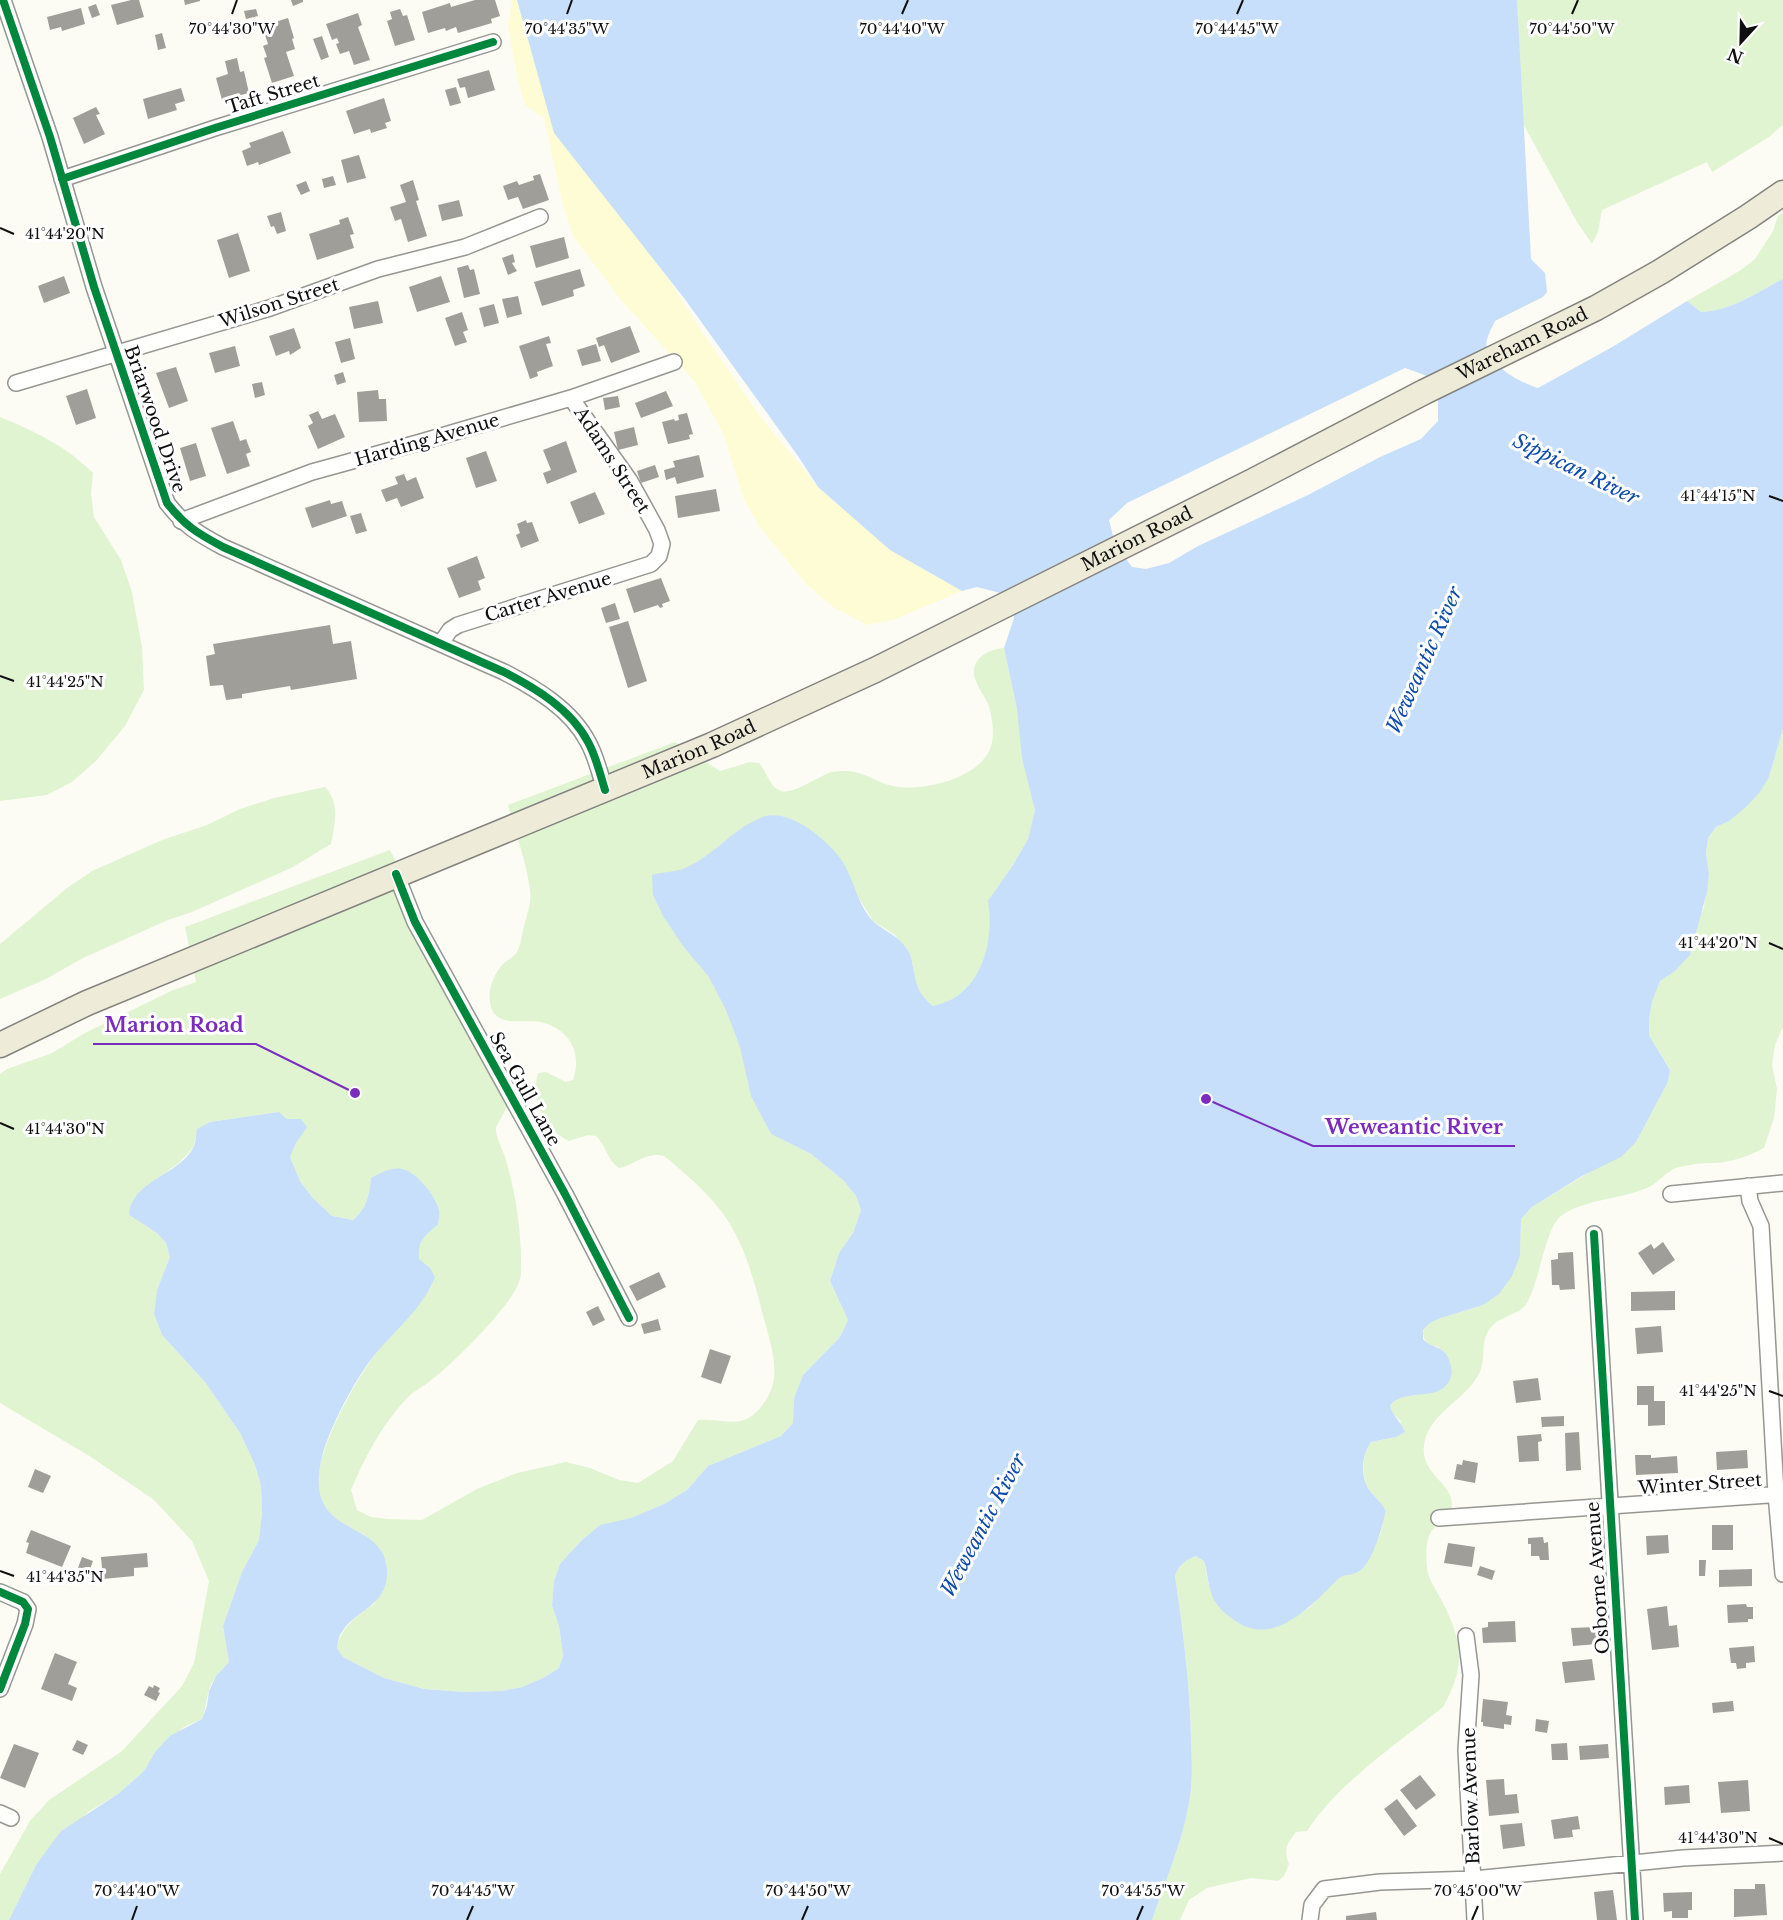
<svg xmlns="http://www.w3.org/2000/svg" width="1783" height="1920" font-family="'Libre Baskerville',serif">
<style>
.green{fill:#e0f4d2}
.sand{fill:#fefcd4}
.water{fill:#c7dffa;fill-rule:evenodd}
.building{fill:#a09e99}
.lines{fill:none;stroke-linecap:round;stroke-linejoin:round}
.street-casing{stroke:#969692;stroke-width:18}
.primary-casing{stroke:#83837f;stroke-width:27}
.street{stroke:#fffffd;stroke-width:15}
.primary{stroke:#eeecd9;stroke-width:24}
.cycleway-casing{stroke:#fff;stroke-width:11}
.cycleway{stroke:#00873e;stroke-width:8}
.ticks{fill:none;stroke:#0f0f0f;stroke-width:2}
.labels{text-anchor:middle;stroke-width:6;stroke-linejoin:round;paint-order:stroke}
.street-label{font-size:18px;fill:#0f0f0f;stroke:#fff}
.water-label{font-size:20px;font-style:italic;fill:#0c4aad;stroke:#fff}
.ticks-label{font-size:15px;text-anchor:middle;fill:#0f0f0f;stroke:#fff;stroke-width:6;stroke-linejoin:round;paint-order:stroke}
.leader{fill:none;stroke:#7b2cbf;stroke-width:2}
.callout-dot{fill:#7b2cbf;stroke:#fff;stroke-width:2}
.callout-label{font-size:20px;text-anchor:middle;font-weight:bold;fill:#7b2cbf;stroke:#fff;stroke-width:6;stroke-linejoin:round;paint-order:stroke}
</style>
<rect width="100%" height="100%" fill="#fcfcf4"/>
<path class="green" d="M1513,0h270v125l-14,12 -57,35 -5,-10 -105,48 -4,22 -6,12 -15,-22 -62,-113z
M1783,212v67c-27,14 -52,32 -82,33l-14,-11 54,-31 14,-11 18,-28 5,-15z
M0,417c34,14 66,29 93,56l-2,21 3,23 27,43 11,32 10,55 2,43 -19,36 -29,35 -24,21 -25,13 -47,6z
M1004,648l13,61 18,101 -7,29 -15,26 -24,36c6,41 -8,96 -56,105l-10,-8 -8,-17 -4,-26 -16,-20 -22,-14 -16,-26 -13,-31 -65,274 32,16 32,26 13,16 5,14 -8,23 -14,20 -9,28 18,39 -8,17 -37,38 -9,23 -1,25 -12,13 -73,30 -21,24 -23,14 -33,14 -31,8 -19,15 -21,23 -6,17 -2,25 7,20 4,29 -4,13 -16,10 -21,9 -21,4 -37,1 -40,-3 -40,-11 -41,-21 -6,-9c4,-22 21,-32 38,-45l-10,-68c-17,-9 -38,-17 -45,-37 -12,-36 33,-113 54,-142 18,-25 40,-45 58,-71l-24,-29 -37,-78c-2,18 -4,30 -18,42l-21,-4 -20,-19 -12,-16 -10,-24 6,-14 4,-24h-13l-8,-7 -69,10 -12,7 -5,19 -14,15 -39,28 -11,24 28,18 9,10 4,14 -13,33 -3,24 8,21 43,47 35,51 15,32 6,21 1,26 -3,28 -17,32 -19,54 6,36c-8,8 -17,17 -20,28 -3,10 -3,19 -7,29l-18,8 -29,25 -11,19 -26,23 -30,18 -52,53 -27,55h-9v-46l30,-53 19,-21 73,-49 60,-65 12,-23 15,-82 -17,-40 -38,-41 -63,-43 -91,-54v-329l7,-5 45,-16 33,-20 86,-42 25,-9 -11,-55 205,-77 25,49 19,51 80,145 -18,32c-1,10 6,20 9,30 10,33 16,70 16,104 -1,5 1,13 -1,18 -6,25 -68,86 -90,102 -7,6 -16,10 -22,16 -26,27 -43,60 -57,93l6,20 14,7 16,2 35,1 55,-31 40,-16 49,-11 24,6 29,12 19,3 35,-22 25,-41c13,-1 35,4 46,0 15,-5 29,-27 30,-43 2,-19 -5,-39 -10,-58 -9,-34 -17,-68 -36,-98 -14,-23 -43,-48 -64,-65 -18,-5 -29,9 -45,12 -12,-8 -13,-23 -23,-32l-8,-1 -19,6c-25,-12 -39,-40 -31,-68l8,-1 20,10 7,-2c9,-26 -2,-49 -29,-57 -18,-6 -50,8 -54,-21 -2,-14 4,-28 13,-38 4,-4 11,-7 14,-12 3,-6 5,-15 6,-22 3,-12 9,-28 7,-40 -3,-26 -15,-59 -22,-85l167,-63 45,29 30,-9 9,1c8,8 10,24 22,28 12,4 37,-15 51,-19 4,-1 9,-1 13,-1 17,-1 32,12 48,15 27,6 80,-6 95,-33 8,-13 5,-35 0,-49 -4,-9 -12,-19 -14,-29 -2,-18 16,-26 30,-27z
M1783,729v298l-8,18 -3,20 5,24 -3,29 -10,30c-15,8 -29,13 -47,15 -9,0 -18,0 -27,2 -5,1 -13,2 -17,4 -8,5 -14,12 -22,17 -28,14 -65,12 -90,30 -16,12 -21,65 -34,87 -6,11 -25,13 -34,22 -17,18 -3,34 -17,54 -15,23 -48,36 -52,66 -4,28 28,38 28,59 0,12 -12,17 -19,25 -8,10 -7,26 -6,39 1,11 10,23 15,33 21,41 24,65 1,106 -46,37 -104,75 -136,124l-11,1c-9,12 -13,17 -7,32l-5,12 -6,5 -27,-3 -44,10 -18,12 -9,20h-28c13,-38 30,-77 37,-117 4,-21 3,-43 2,-64 -1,-55 -8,-109 -16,-163 4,-13 10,-15 22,-20l7,5 5,25 6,14 59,28 35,-20 30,-31 19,-5 8,-8 14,-30 6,-23c-4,-9 -15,-17 -18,-23 -7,-16 -6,-32 3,-46l25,-5 5,-16 -9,-8 -2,-7c10,-14 36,-11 51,-16l-2,-43c-11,-2 -16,-5 -16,-16l7,-8 11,-5 42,-13 37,-49 1,-37 11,-12 68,-41 36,-24 32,-60 2,-13 -21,-34v-16l3,-17 8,-21 15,-10 29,-64 5,-34 -3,-19 2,-16 8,-11 13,-6 40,-44z
M325,787c15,15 10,37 6,57l-38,23 -101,45 -24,8 -85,38 -37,21 -46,20v-55l67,-56 25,-17 25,-11 45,-20 45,-15 33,-16 34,-11z"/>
<path class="sand" d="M512,0h40l101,255 47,74 60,87 58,71 72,63 72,41 -69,29 -26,5 -34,-18 -27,-23 -47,-58 -15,-27 -21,-66 -28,-51 -74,-82 -48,-64 -10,-31 -19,-87 -19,-13 -7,-25 -10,-54z"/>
<path class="water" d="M517,0h1000l14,259 14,14 2,19 -4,5 -48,24c-3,7 -11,20 -8,27 7,21 33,34 51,40l76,-42 73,-45 14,11c30,-1 55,-19 82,-33v450l-14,48 -9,15 -15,16 -16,13 -13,6 -8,11 -2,16 3,19 -2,19 -17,63 -15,16 -15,10 -8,21 -3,17v16l21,35 -2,12 -32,60 -15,15 -39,19 -50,31 -11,12 -1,37 -8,20 -13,18 -16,11 -42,13 -11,5 -7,7v9c8,9 16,6 23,15 4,6 7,16 5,22 -8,29 -47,10 -61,30 3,10 11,16 15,26l-9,5 -25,5c-9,14 -11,30 -3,46 3,6 14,14 18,23 -4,15 -13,53 -28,61 -10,5 -14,0 -24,11 -24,24 -60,63 -97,39 -9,-6 -17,-12 -23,-22 -6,-12 -6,-26 -10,-39l-8,-5c-11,5 -17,8 -21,20 8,54 15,108 16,163 1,21 2,43 -2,64 -7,40 -24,79 -37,117h-1143l27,-55 25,-34 57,-37 26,-23 11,-19 15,-16 32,-17 5,-13 2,-15 7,-15 13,-14 -6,-36 19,-54 17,-32 3,-28 -1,-26 -6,-21 -15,-32 -35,-51 -43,-47 -8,-21 3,-24 13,-33 -4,-14 -9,-10 -28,-18c2,-34 50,-40 64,-67 3,-5 3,-13 4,-19l13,-7 69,-10 8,7h14l6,8 -11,16 -6,14 10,24 12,16 20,19 21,4c14,-12 16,-24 18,-42 10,-5 20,-11 31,-9 14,2 35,28 37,42 1,4 -1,10 -1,14 -13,9 -21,17 -19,34l11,9 5,9c-11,29 -38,52 -58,75 -20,23 -48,76 -55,105 -21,85 64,58 65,115 1,35 -34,38 -47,63 -2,4 -2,9 -3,13l6,9 41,21 40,11 40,3 37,-1 21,-4 21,-9 16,-10 4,-13 -4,-29 -7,-20 2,-25 6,-17 21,-23 19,-16 31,-7 33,-14 23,-14 21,-24 73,-30 12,-13 1,-25 9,-23 37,-38 8,-17 -18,-39 9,-28 14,-20 8,-23 -5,-14 -13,-16 -32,-26 -40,-20 -20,-38 -11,-49 -14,-37 -17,-33 -26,-31 -20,-30 -10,-21 -1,-20c10,-3 22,-3 31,-6 30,-12 50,-41 80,-52 27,-10 69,26 81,47 11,19 14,41 29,57 13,12 27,14 37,33 2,4 2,9 3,13 3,18 6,28 20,39 48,-9 62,-64 55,-105l25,-36 15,-26 7,-29 -13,-52 -5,-49 -13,-61 10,-30 -2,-22 -35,-9 -15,4 -72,-41 -72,-63 -20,-31 -114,-158 -130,-165zM1405,368l25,9 8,17v27l-17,18 -41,18 -72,38 -110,51 -29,17 -23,6 -14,-2 -17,-23 -6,-24 18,-17z"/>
<path class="building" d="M131,0h8l5,17 -27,8 -6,-20z
M184,0h16v1l-15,4z
M291,0h12v2l-10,4z
M475,0h20l5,16 -9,3 1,4 -34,10 -2,-6 -10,4 -1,-3 -17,5 -6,-21 28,-9 1,4z
M96,4l4,11 -8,3 -4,-11z
M81,8l4,16 -23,7 -1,-4 -11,3 -3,-13z
M256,9l2,7 -12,3 -2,-8z
M400,9l3,7 4,-1 8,25 -20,6 -8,-25 5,-2 -2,-7z
M358,13l4,12 -4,2 12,33 -16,5 -5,-14 -9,3 -4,-10 3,-1 -2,-5 -5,2 -6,-16z
M288,18l6,20 -2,1 3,10 -9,3 8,24 -22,7 -8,-25 3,-1 -4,-11 5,-2 -6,-18z
M162,33l4,15 -8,2 -3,-15z
M322,36l7,21 -8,3 -8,-21z
M237,58l3,14 4,-1 5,22 -27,7 -6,-22 12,-4 -3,-13z
M489,70l6,20 -27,8 -3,-11 -5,1 -3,-9z
M456,87l5,16 -11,3 -5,-16z
M181,88l4,13 -10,3 2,6 -29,9 -5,-20z
M384,98l7,23 -6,2 2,5 -16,5 -1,-4 -16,5 -8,-23z
M96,107l4,7 -4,1 9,19 -21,10 -11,-26z
M283,131l8,22 -32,12 -1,-3 -11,4 -5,-15 9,-4 -2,-4z
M359,155l7,23 -19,5 -6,-23z
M540,174l9,26 -26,9 -5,-12 -10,3 -5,-14 14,-5 2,4 15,-5 -1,-4z
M333,176l3,9 -12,3 -2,-9z
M413,180l6,20 -3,1 11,35 -19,6 -7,-23 -6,2 -5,-14 16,-5 -6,-17z
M306,181l4,10 -9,4 -5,-10z
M459,200l4,16 -21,5 -4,-16z
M281,212l5,19 -9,3 -3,-8 -3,1 -4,-11z
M348,217l6,17 -4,1 4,13 -37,12 -8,-26 31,-10 -1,-4z
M238,233l12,38 -21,7 -12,-38z
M564,237l5,21 -33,10 -6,-22z
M513,254l2,8 -3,1 5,8 -9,4 -6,-17z
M468,265l2,5 4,-1 6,25 -16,4 -7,-30z
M580,269l5,17 -12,4 1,6 -32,10 -8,-24z
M64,276l6,17 -26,10 -6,-17z
M441,276l9,26 -33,10 -8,-25z
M518,296l4,18 -15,4 -5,-19z
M378,301l5,22 -29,6 -5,-22z
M494,304l5,19 -15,4 -5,-19z
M462,312l6,18 -5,2 4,10 -12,4 -10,-28z
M630,326l10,26 -29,11 -7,-18 -5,2 -3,-9z
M294,328l7,20 -11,7 -1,-4 -13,5 -7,-20z
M549,336l2,7 -5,1 7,22 -16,6 1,4 -8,3 -11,-33z
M350,338l5,21 -14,4 -6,-21z
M596,344l5,17 -19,5 -5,-16z
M235,346l5,20 -25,7 -6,-20z
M176,367l12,34 -19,7 -13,-35z
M343,372l3,10 -9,3 -3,-10z
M262,382l3,13 -10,3 -3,-14z
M87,389l9,29 -20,7 -10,-29z
M378,390l1,9h7l1,22 -28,1 -2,-30z
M666,391l7,15 -32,12 -6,-15z
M618,396l2,11 -15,3 -2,-12z
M318,411l4,8 13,-5 10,23 -27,12 -10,-23 5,-3 -4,-8z
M687,413l6,21 -4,1 1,4 -22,5 -6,-22 12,-3 1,2 4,-1 -1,-5z
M233,421l7,20 6,-2 5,13 -5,2 4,12 -23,8 -16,-46z
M634,427l4,18 -20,5 -4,-18z
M566,441l11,31 -30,12 -4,-11 8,-3 -8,-20z
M196,443l10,33 -16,5 -10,-33z
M486,451l11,30 -21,7 -10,-30z
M699,455l5,22 -27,7 -2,-7 -9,3 -2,-10 11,-3 -2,-6z
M655,465l4,12 -18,6 -4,-12z
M404,474l3,7 9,-4 8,21 -23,9 -4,-9 -11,4 -5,-12 17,-6 -3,-7z
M716,489l4,22 -42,7 -3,-22z
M595,492l10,22 -26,10 -9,-22z
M330,500l1,4 11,-3 5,15 -35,12 -7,-20z
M361,513l6,18 -11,3 -6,-18z
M526,520l1,3 5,-1 7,19 -18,7 -5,-13 4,-2 -3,-9z
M477,556l8,22 -7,3 3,9 -22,8 -12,-30z
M661,578l9,23 -8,3 1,3 -3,1 -2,-3 -24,8 -8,-24z
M615,603l5,16 -14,4 -5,-15z
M628,621l19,60 -19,7 -19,-61z
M330,625l3,19 18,-3 6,38 -66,11 -1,-4 -48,8v4l-16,2 -3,-15 -13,1 -4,-30 9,-2 -2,-10z
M1663,1242l12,18 -22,15 -15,-22 13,-9 3,5z
M1573,1252l2,37 -15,1 -1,-5h-7l-1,-25 7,-1v-6z
M659,1272l7,15 -29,14 -8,-15z
M1675,1291v19l-44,1v-19z
M598,1306l7,14 -12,6 -7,-14z
M658,1319l3,11 -17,4 -3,-10z
M1661,1326l2,26 -26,2 -2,-26z
M710,1349l21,7 -10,28 -20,-7z
M1538,1378l3,22 -25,3 -3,-22z
M1637,1386h17v15h11v24l-17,1v-21h-11z
M1564,1416v10l-22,1 -1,-10z
M1579,1432l2,38 -15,1 -1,-38z
M1541,1434l1,7 -4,1 1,19 -20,1 -2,-26z
M1747,1450l1,18 -31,2 -1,-18z
M1635,1455h16v3l26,-2 1,17 -42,2z
M1463,1460l15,3 -3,20 -21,-4 3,-15 5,1z
M35,1469l16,7 -8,17 -15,-6z
M1712,1525h21v25h-21z
M31,1530l40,16 -9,21 -36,-14 3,-10 -3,-1z
M1668,1535l1,18 -22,2 -1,-19z
M1543,1537l1,6 4,-1 1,18h-9l-1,-4h-8v-12h-3v-6z
M1448,1543l27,4 -3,20 -28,-4z
M147,1553l1,14 -14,1v8l-31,3 -2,-22z
M82,1557l11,4 -4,11 -11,-4z
M1699,1560h7l-1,16h-6z
M1480,1566l15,5 -3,9 -15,-5z
M1752,1569v17l-33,1v-17z
M1746,1604l1,3h6v12h-5v3l-20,1 -1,-18z
M1667,1606l2,20 8,-1 2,22 -27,3 -5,-41z
M1515,1621l1,21 -33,1 -1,-15 6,-1v-5z
M1596,1627l2,17 -25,2 -2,-18z
M1754,1646l1,16 -9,1v5l-9,1 -1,-6h-5l-2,-15z
M55,1653l22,9 -9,22 9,4 -5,13 -31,-12z
M1592,1659l3,21 -30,3 -3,-21z
M154,1685l6,3 -2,4 2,1 -4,8 -12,-6 5,-9 4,2z
M1483,1699l25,3 -2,13 6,1 -1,9 -7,-1v5l-21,-3v-4h-2z
M1733,1701l1,10 -21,2 -1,-10z
M1536,1719l13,2 -2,12 -12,-2z
M77,1740l11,5 -5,10 -11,-5z
M1567,1743l1,17h-16l-1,-16z
M14,1744l25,9 -14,35 -25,-10z
M1608,1744l1,14 -29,2 -1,-14z
M1420,1775l16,20 -20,15 -16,-20z
M1504,1779l1,16 12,-1 2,19 -30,3 -3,-36z
M1748,1780l2,31 -29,2 -3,-31z
M1689,1785l1,18 -25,2 -1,-18z
M1397,1799l20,27 -13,10 -20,-27z
M1578,1816l2,13 -8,1 1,7 -19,2 -3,-19z
M1522,1823l3,23 -22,3 -3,-24z
M1755,1884h10l2,31 -33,2v-28h21z
M1613,1890l4,30h-20l-3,-28z
M1692,1892v18h-4v8h-16v-7l-8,1 -1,-19z
M1376,1912l1,8h-31v-4z"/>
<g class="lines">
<g class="street-casing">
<path id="street" d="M3,0l47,137 44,150 73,216c18,23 30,30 56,44l281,125c31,16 67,37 84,70 8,14 12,32 17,48
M62,179l153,-51 278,-86
M16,383l254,-75 108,-39 87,-22 75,-30
M181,521l131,-49 109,-30 150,-44 103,-36
M441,643l9,-13 8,-5 193,-61 8,-8 3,-12 -5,-14 -27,-49 -59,-83
M396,874l19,48 150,272 64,124
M1748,1186l2,15 11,25 15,268 7,80
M1671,1194l112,-11
M1594,1234l41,686
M1439,1518l344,-24
M0,1592l23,10 5,7 -3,15 -25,65
M1466,1636l5,39 -5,75 9,170
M0,1813l11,5
M1310,1920l2,-15 12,-16 56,-7 94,-3 209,-21 100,-5"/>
</g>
<g class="primary-casing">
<g id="primary">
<path id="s1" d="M0,1045l87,-42 625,-258 163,-75 378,-189 171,-89 172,-84 64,-36 88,-55 35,-24"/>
</g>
</g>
<use href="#street" class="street"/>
<use href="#primary" class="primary"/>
<g class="cycleway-casing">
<path id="cycleway" d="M3,0l47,137 44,150 73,216c18,23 30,30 56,44l281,125c31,16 67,37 84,70 8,14 12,32 17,48
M62,179l153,-51 278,-86
M396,874l19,48 150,272 64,124
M1594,1234l41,686
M0,1592l23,10 5,7 -3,15 -25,65"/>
</g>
<use href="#cycleway" class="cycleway"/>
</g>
<path class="ticks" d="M232,14l5,-14M567,14l5,-14M902,14l6,-14M1237,14l6,-14M1572,14l6,-14M0,228l14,6M1769,496l14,5M0,676l14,5M1769,943l14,6M0,1123l14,6M1769,1391l14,5M0,1571l14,5M1769,1838l14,6M132,1920l5,-14M467,1920l6,-14M802,1920l6,-14M1137,1920l6,-14M1472,1920l6,-14"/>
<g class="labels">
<g class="street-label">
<text transform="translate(273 94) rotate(-17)" y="6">Taft Street</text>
<text transform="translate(279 303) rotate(-18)" y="6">Wilson Street</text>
<text dy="6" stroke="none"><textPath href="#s1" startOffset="1677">Wareham Road</textPath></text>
<text transform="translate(155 419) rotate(71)" y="6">Briarwood Drive</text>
<text transform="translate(427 440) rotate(-16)" y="6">Harding Avenue</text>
<text transform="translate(612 460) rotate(57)" y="6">Adams Street</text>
<text dy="6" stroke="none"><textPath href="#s1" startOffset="1245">Marion Road</textPath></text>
<text transform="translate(548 597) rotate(-17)" y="6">Carter Avenue</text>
<text dy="6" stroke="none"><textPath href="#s1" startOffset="759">Marion Road</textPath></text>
<text transform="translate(525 1089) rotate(61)" y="6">Sea Gull Lane</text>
<text transform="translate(1700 1484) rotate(-4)" y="6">Winter Street</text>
<text transform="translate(1598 1578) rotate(-94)" y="6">Osborne Avenue</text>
<text transform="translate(1471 1796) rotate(-92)" y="6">Barlow Avenue</text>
</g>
<g class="water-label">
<text transform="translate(1576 469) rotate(26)" y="7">Sippican River</text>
<text transform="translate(1424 660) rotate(-66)" y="7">Weweantic River</text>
<text transform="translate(983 1525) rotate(-62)" y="7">Weweantic River</text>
</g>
</g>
<g class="ticks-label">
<text x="232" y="34">70°44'30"W</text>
<text x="567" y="34">70°44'35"W</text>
<text x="902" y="34">70°44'40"W</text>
<text x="1237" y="34">70°44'45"W</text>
<text x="1572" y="34">70°44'50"W</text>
<text x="65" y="239">41°44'20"N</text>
<text x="1718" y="501">41°44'15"N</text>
<text x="65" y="687">41°44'25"N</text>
<text x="1718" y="948">41°44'20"N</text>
<text x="65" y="1134">41°44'30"N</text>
<text x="1718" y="1396">41°44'25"N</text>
<text x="65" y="1582">41°44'35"N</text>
<text x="1718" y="1843">41°44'30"N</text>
<text x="137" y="1896">70°44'40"W</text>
<text x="473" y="1896">70°44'45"W</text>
<text x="808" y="1896">70°44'50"W</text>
<text x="1143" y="1896">70°44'55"W</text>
<text x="1478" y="1896">70°45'00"W</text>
</g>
<path class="leader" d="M355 1093L256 1044H93M1206 1099L1313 1146H1515"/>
<g class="callout-dot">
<circle cx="355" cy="1093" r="6"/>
<circle cx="1206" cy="1099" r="6"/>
</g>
<g class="callout-label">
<text x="174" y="1032">Marion Road</text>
<text x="1414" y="1134">Weweantic River</text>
</g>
<g transform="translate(1741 42) rotate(202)" stroke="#ffffff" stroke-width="4.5" paint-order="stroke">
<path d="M0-4.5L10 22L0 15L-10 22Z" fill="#0f0f0f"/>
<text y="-9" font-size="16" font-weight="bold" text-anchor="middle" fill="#0f0f0f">N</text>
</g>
</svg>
